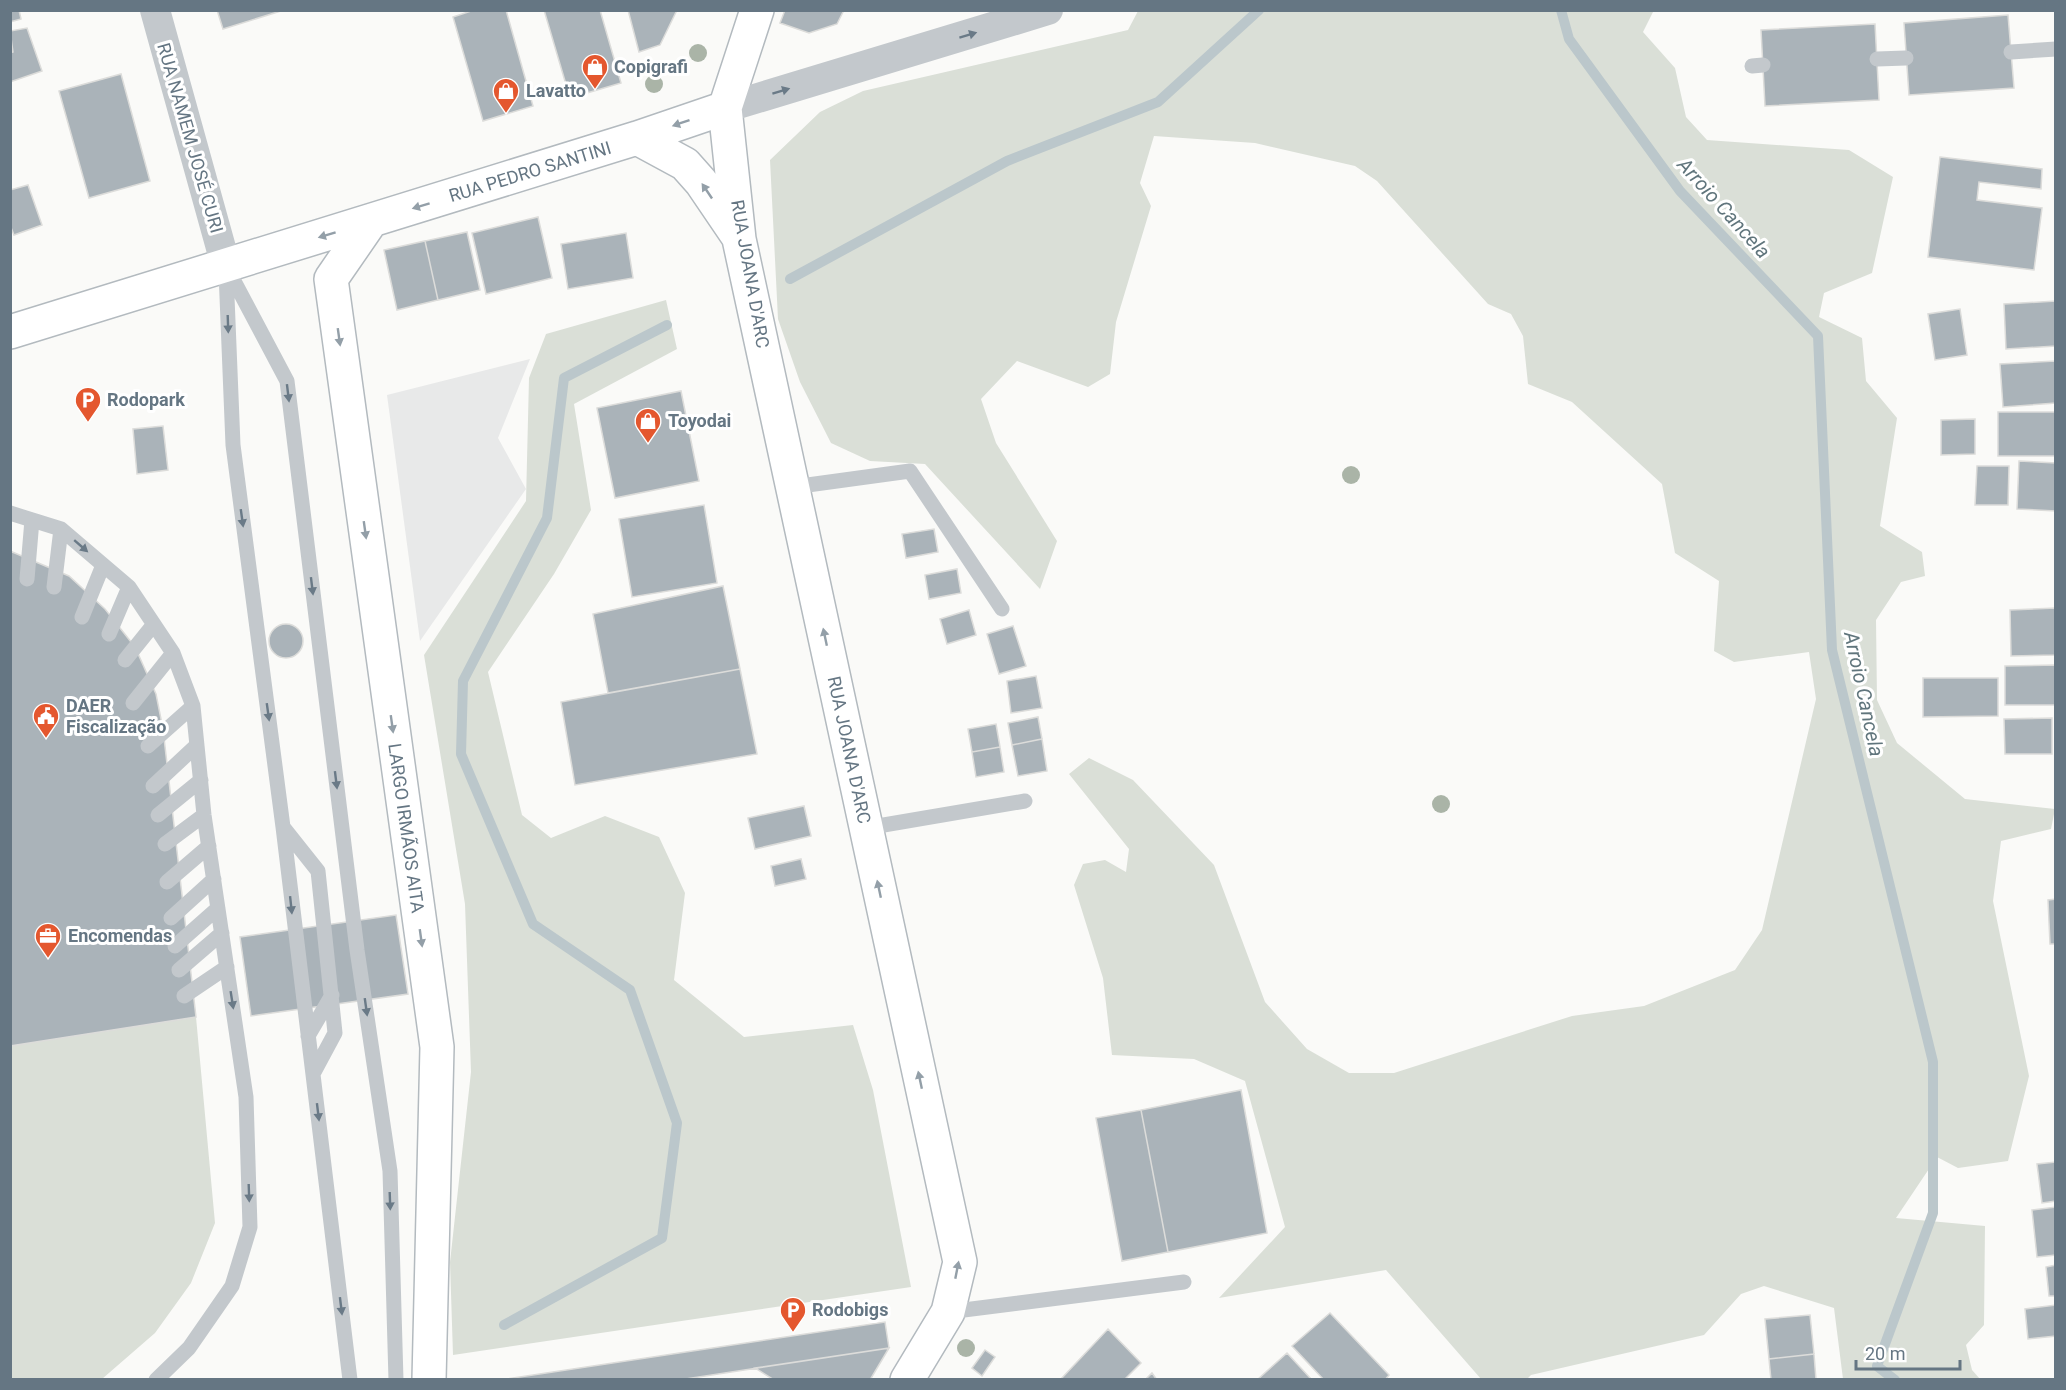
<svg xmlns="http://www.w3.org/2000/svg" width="2066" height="1390" font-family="Roboto,sans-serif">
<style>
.built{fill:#e8e9e9}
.green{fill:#dadfd7}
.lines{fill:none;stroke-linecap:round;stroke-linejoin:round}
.stream{stroke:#bbc7cb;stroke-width:10}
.building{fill:#aab3b9;stroke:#dcdcda;stroke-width:1.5}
.secondary-casing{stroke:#b3babf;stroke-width:36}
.lane{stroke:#c3c8cc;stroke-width:15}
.street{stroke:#c3c8cc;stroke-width:30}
.secondary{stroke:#fff;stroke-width:33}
.tree{fill:#aab4a7}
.oneway{fill:#6a7a87}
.oneway2{fill:#939fa8}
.labels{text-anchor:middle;stroke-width:6;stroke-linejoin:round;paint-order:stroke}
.poi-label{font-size:18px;font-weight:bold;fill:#657683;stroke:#fff;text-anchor:start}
.street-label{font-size:18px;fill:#657683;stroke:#fff}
.water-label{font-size:20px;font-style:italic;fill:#60757c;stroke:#fff}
</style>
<rect width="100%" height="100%" fill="#fafaf8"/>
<path class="built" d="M530,359l-32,79 28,51 -106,152 -33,-246z"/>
<path class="green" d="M1654,10l-11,22 32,36 11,49 21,23 142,10 44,27 -21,96 -48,20 -5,24 43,21 4,43 31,37 -17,108 42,26 3,24 -24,6 -25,38 1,80 20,43 68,56 90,10 -4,20 -50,12 -8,60 36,175 -21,85 -50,7 -21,-11 -41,61 89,8 -1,99 -18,20 6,25 8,9h-137l-9,-71 -70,-22 -23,8 -37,41 -173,40 -5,5 -45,-1 -95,-109 -167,28 66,-71 -40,-146 -51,-22 -82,-4 -9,-77 -29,-93 9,-21 22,-4 21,12 3,-23 -60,-75 20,-16 44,22 81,85 51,137 42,47 42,24h45l178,-57 72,-10 91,-36 27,-40 54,-231 -7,-47 -75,10 -20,-11 5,-70 -44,-28 -13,-69 -90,-82 -44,-18 -5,-48 -12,-22 -23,-10 -111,-123 -22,-15 -100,-23 -101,-7 -14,47 11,23 -35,116 -6,52 -22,13 -71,-26 -36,38 15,44 61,98 -17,48 -115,-125 -55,-3 -39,-18 -31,-61 -22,-63 -8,-159 50,-48 43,-21 265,-61 10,-19z
M666,300l11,49 -103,55 17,106 -37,64 -66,98 34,143 29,23 54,-22 54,21 26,56 -11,87 70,57 109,-12 20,65 38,197 -458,68 -3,-93 21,-190 -6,-168 -41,-249 102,-154 3,-123 17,-44z
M196,1017l19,206 -24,60 -36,50 -53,46 -91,1v-334z"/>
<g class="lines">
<path class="stream" d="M1561,10l8,29 111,152 138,145 14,314 101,412v151l-56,153 18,14
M790,279l217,-118 151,-59 101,-92
M504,1325l158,-87 15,-115 -47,-133 -97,-66 -72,-170 2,-73 84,-163 17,-140 103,-53"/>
</g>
<path class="building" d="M10,10h9l2,9 -11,3z
M217,10h67l-61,19z
M474,10h32l27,96 -50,15 -30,-104z
M544,10h56l21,73 -51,15z
M628,10h49l-17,35 -21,7z
M785,10h59l-7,14 -28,9 -29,-10z
M2008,15l6,73 -105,7 -5,-72z
M1875,24l4,76 -114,6 -4,-76z
M27,28l15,43 -32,11v-29l3,-1 -3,-21z
M121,74l29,107 -61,17 -30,-107z
M1940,157l102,12 -1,20 -62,-7 -2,18 65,8 -8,62 -106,-13z
M28,185l14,40 -28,10 -4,-10v-35z
M538,217l14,61 -66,16 -14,-61z
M467,232l13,58 -42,10 -13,-59z
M626,233l7,45 -65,11 -7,-45z
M425,241l13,59 -41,10 -13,-60z
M2056,301v45l-50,3 -2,-45z
M1960,309l7,46 -32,5 -7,-46z
M2056,361v42l-53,4 -3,-43z
M681,391l18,90 -84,17 -18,-90z
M1998,412h58v44h-58z
M1975,419v35l-34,1v-35z
M163,426l5,44 -31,4 -4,-45z
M2019,461l37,2v48l-39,-2z
M1977,466h32l-1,39h-33z
M704,505l13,78 -85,14 -13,-78z
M934,529l4,23 -32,6 -4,-24z
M10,551l59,25 36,33 30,38 21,47 7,35 33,288 -186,29z
M957,569l4,24 -32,6 -4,-24z
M723,586l17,83 -132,24 -15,-79z
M2056,608v47l-45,1 -1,-46z
M969,610l7,25 -29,9 -7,-25z
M269 641a17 17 0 1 1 34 0a17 17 0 1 1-34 0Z
M1013,626l13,40 -27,8 -12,-40z
M2056,665v40h-51v-39z
M740,669l17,85 -182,31 -14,-83z
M1036,676l6,32 -31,5 -4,-32z
M1923,678h75v38l-75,1z
M1038,717l4,22 -30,6 -4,-22z
M2052,718v36h-47l-1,-35z
M996,724l4,23 -28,5 -4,-23z
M1042,739l5,32 -29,5 -6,-31z
M1000,747l4,25 -28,5 -4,-25z
M804,806l7,30 -56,13 -7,-31z
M801,859l5,20 -31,7 -4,-20z
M2056,899v45h-6l-2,-44z
M396,915l12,79 -157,22 -11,-79z
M1241,1090l26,143 -99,19 -27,-142z
M1141,1110l27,142 -46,9 -26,-143z
M2056,1162v39l-14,2 -5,-39z
M2056,1207v48l-19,2 -5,-47z
M2056,1265v31h-7l-3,-29z
M2056,1305v31l-28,3 -3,-30z
M1330,1313l59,62 -4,5h-61l-32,-34z
M1810,1315l4,39 -45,5 -4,-40z
M885,1322l4,26 -210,32h-179z
M1108,1329l33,34 -17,17h-64z
M889,1348l-19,32h-96l-19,-12z
M985,1350l10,7 -13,19 -10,-8z
M1287,1353l25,27h-55z
M1814,1354l2,26h-45l-2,-21z
M1152,1373l5,7h-12z"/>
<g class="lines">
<g class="secondary-casing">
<path id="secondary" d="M757,10l-32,98 14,131 221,1023 -12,50 -41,68
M637,138l48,26 16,18 36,53
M371,221l-40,58 106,768 -8,333
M10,332l627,-194 88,-30"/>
</g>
<path class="lane" d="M2011,52l45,-3
M1877,59l29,-1
M1752,66l11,-1
M226,266l61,115 70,569 33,221 6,209
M226,272l7,173 50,382 67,553
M793,487l117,-16 92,138
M10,513l51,16 68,58 44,66 20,53 11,109 42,282 4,130 -18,59 -43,62 -33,32
M27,579l5,-59
M54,587l7,-58
M82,617l21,-52
M109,634l20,-47
M125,660l29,-36
M133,703l40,-50
M148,746l45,-40
M153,786l44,-41
M158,815l43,-35
M283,827l35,44 17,162 -22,41
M866,828l159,-27
M165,844l39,-29
M167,882l42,-36
M171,918l43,-39
M175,946l43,-38
M179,970l43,-37
M184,996l43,-29
M308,1036l24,-41
M948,1312l236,-30"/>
<path class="street" d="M155,10l71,256
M725,108l323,-98"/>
<use href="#secondary" class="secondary"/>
</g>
<g class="tree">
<circle cx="698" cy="53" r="9"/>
<circle cx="654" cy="84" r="9"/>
<circle cx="1351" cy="475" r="9"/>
<circle cx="1441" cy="804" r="9"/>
<circle cx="966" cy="1348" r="9"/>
</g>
<defs><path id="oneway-solid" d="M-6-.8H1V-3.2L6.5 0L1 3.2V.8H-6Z" transform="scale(1.5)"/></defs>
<g class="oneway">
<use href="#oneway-solid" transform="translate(968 35) rotate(-17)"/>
<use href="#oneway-solid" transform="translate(781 91) rotate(-17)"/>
<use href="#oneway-solid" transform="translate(228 324) rotate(88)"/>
<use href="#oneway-solid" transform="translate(288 393) rotate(83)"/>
<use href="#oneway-solid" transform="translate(242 518) rotate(82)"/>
<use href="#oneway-solid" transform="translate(81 546) rotate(41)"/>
<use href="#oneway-solid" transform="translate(312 586) rotate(83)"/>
<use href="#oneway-solid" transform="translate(268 712) rotate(82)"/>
<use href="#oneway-solid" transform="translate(336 780) rotate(83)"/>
<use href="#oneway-solid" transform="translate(291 905) rotate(84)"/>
<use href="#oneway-solid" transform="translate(232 1000) rotate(81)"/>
<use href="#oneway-solid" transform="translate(366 1007) rotate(82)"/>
<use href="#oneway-solid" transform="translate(318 1112) rotate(83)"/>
<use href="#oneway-solid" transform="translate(249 1193) rotate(88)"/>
<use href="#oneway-solid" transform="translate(390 1201) rotate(88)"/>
<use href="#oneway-solid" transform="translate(341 1306) rotate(83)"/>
</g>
<g class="oneway2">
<use href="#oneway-solid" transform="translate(681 123) rotate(161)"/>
<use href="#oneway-solid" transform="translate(707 191) rotate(-124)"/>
<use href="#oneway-solid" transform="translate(421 206) rotate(163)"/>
<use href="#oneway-solid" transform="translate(327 235) rotate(163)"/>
<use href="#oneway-solid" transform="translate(339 337) rotate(82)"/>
<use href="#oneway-solid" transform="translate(365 530) rotate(82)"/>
<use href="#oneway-solid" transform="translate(825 637) rotate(-102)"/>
<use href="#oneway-solid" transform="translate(392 724) rotate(82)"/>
<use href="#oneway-solid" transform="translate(879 889) rotate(-102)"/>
<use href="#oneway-solid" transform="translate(421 938) rotate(82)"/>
<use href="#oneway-solid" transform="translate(920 1080) rotate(-102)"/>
<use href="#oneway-solid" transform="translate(957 1270) rotate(-79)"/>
</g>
<defs>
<g id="shop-pin" transform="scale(1.35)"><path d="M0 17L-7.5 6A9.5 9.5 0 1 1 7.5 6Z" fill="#e4572e" stroke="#fff"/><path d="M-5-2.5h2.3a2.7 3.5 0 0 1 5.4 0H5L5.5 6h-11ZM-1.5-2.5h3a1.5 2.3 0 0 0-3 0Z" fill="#fff"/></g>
<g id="parking-pin" transform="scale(1.35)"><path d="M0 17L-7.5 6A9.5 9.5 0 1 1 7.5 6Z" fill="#e4572e" stroke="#fff"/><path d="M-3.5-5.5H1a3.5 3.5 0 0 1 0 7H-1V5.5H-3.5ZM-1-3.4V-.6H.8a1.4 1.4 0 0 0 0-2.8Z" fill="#fff"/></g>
<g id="civic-pin" transform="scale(1.35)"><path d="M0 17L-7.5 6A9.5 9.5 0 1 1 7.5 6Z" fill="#e4572e" stroke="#fff"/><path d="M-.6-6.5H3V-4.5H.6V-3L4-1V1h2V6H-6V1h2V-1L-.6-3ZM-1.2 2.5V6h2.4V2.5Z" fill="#fff"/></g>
<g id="office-pin" transform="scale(1.35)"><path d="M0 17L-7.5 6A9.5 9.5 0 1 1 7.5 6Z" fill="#e4572e" stroke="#fff"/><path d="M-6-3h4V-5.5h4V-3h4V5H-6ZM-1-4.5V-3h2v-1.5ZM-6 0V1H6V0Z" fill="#fff"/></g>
</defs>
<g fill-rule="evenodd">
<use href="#shop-pin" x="595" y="67"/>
<use href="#shop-pin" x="506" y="91"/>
<use href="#parking-pin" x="88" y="400"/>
<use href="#shop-pin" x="648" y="421"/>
<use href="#civic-pin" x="46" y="716"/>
<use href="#office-pin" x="48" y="936"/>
<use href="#parking-pin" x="793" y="1310"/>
</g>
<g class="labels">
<g class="poi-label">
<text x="614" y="73">Copigrafi</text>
<text x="526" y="97">Lavatto</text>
<text x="107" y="406">Rodopark</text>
<text x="668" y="427">Toyodai</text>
<text x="66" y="712">DAER<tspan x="66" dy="21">Fiscalização</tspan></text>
<text x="68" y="942">Encomendas</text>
<text x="812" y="1316">Rodobigs</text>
</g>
<g class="street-label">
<text transform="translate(190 138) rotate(74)" y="6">RUA NAMEM JOSÉ CURI</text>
<text transform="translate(530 172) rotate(-17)" y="6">RUA PEDRO SANTINI</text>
<text transform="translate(750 274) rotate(80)" y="6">RUA JOANA D'ARC</text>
<text transform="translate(849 750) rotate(78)" y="6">RUA JOANA D'ARC</text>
<text transform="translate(406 828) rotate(82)" y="6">LARGO IRMÃOS AITA</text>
</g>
<g class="water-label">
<text transform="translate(1724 208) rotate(48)" y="7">Arroio Cancela</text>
<text transform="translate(1864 694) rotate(78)" y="7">Arroio Cancela</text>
</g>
</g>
<rect width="2066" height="1390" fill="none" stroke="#657683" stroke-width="24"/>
<path d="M1856 1360v9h104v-9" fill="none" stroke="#657683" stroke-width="3"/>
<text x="1865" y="1360" font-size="18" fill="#657683" stroke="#ffffff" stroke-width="4.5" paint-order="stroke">20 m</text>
</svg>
